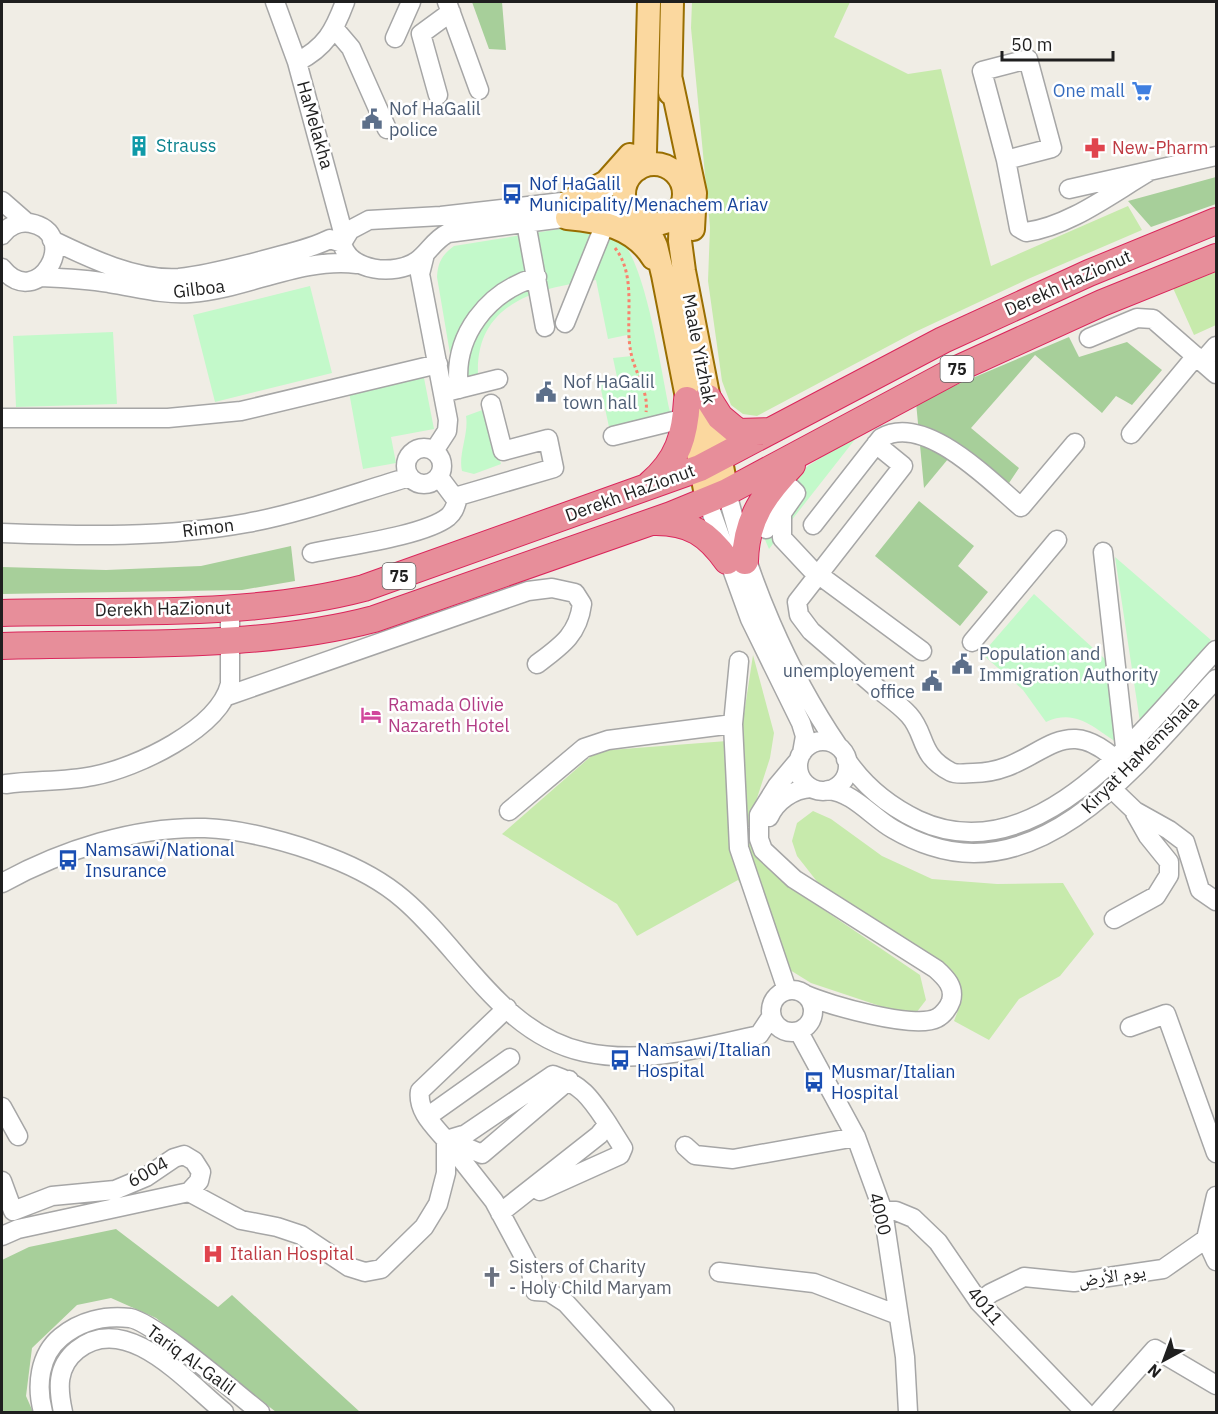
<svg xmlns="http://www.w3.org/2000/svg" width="1218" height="1414" font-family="'IBM Plex Sans','Noto Naskh Arabic',sans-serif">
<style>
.grass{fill:#c7eaac}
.forest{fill:#a7cf9a}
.park{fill:#c3f9ca}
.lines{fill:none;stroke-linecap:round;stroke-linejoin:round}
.minor-casing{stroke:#a6a6a6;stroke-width:21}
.major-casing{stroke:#996e01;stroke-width:26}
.highway-casing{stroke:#da265b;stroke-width:28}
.path{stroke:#f9826d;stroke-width:3;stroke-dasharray:3 3;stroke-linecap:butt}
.minor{stroke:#fff;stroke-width:18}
.major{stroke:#fbd89f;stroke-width:22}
.highway{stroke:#e78e9a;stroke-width:26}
.labels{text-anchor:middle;stroke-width:5;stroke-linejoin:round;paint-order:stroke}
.shield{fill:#fff;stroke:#626262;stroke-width:1.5}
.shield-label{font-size:16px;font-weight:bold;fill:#1f1f1f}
.shop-label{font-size:18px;fill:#366cbe;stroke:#fff;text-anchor:end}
.service-label{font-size:18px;fill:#4e5e75;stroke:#fff;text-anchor:start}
.street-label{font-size:18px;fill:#1f1f1f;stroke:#fff}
.culture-label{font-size:18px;fill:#0d838f;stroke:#fff;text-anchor:start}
.health-label{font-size:18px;fill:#be3a42;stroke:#fff;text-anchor:start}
.transit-label{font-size:18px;fill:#164399;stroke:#fff;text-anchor:start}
.hotel-label{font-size:18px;fill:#b23c85;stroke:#fff;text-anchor:start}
.worship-label{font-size:18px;fill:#5b616d;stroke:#fff;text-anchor:start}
</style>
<rect width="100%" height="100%" fill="#f0ede5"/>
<path class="grass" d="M692,2h158l-16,35 74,37 33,-5 50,197 137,-60 14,24 -114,49 -113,53 -158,84 -14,-2 -12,-9 -9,-24 -14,-100 2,-54 -19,-199z
M1216,272v53l-22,10 -21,-47z
M753,655l21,78 -4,25 -22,68 9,29 30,30 133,90 6,25 -13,17 -102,-34 -21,-13 -52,-90 -101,56 -20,-32 -115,-70 95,-83 143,-11z
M813,811l18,8 51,37 50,23 65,5 66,-1 31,51 -34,42 -41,23 -30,41 -35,-19 8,-21 -10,-30 -133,-86 -22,-28 -5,-15 5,-18z"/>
<path class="forest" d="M472,2h30l4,48 -17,-1z
M1216,177v27l-65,23 -23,-26z
M1069,337l10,20 48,-15 35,28 -30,35 -16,-9 -14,17 -67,-58 -64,73 48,40 -16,24 -50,-39 -29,35 -8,-86z
M919,501l55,45 -16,20 30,26 -28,34 -85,-70z
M291,546l4,35 -53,9 -240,4v-27l104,3 95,-4z
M116,1229l102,78 14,-12 128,117h-84l-120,-94 -45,-20 -34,7 -45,43 -6,48 7,16h-31v-152l27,-13z"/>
<path class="park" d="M572,227c12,2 36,1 45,9 29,22 44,137 53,176l-61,15 -10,-47 18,-3 -4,-19 19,-2 -5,-21 -19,4 -12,-59c-58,8 -121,22 -118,95l-23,8 -18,-106c1,-15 5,-22 17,-31z
M310,286l22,87 -117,29 -22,-87z
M113,332l4,72 -101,3 -3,-71z
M424,378l10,51 -43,8 5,26 -33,6 -14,-77z
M485,409l16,55 -27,10 -12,-3c-4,-17 7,-37 4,-55z
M860,433l-91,116 -6,-14 12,-41 33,-28z
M1115,557l96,83 -71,82z
M1034,594l72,66 13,84c-25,-16 -43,-36 -73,-22l-23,-32 -41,-36z"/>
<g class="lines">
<g class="minor-casing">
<path id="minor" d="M275,2l22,60 47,174
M447,2l32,88
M334,28l17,20 36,81
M395,38l16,-36
M297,62c29,-15 37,-31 48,-60
M438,95l-17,-61 30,-22
M1006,160l46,-12 -24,-89 -46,12 24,89 13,68 7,4c44,-6 86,-39 124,-61
M628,179l-49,21 -138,16 -72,4 -19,10 -8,13c7,29 53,33 75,18 12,-9 17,-21 31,-28l155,-20 32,4
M1069,189l147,-33
M2,201l24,21
M526,223l19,104
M2,235c6,-9 17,-14 28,-12 53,10 8,90 -28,45
M52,240c37,18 85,41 127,38 27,-3 54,-10 81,-17 24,-7 48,-11 70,-22l12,4
M425,254l-5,20 28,146 -1,11 -13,20
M40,277c23,1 46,2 69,6 27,4 54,12 81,10 56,-4 111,-36 167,-29
M565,323l40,-99
M1089,338l48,-20 16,1 63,55
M1202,362l14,-16
M459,389c-7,-53 29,-98 78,-112
M450,391l48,-12
M2,418h166l73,-7 197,-47
M1131,434l65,-78
M613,436l73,-18
M876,444l27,22 -106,136 2,13 12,16c22,19 44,38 66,57 10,8 23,17 32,27 18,20 9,40 42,57 6,3 16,1 22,1 70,0 87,-76 155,-1
M406 466a18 18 0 1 1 36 0a18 18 0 1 1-36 0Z
M727,492c21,87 60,179 111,254
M455,497l99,-29 -6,-29 -45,12 -12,-47
M768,497l-2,32 5,-6 4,-21 16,-14 5,5 -14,20v25l29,31 111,82
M707,500l43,119 51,104 4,13 -3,17
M813,525l68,-87c43,-26 109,43 140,69l54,-64
M2,533c82,3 163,5 245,-10 55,-10 108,-30 162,-46
M1103,552l22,195
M312,553c32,-7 112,-17 136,-36 6,-5 7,-10 9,-16l-18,-24
M972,642l85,-102
M739,661l-6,63 6,124 48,142
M227,696l301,-105 24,-3 23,5 7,11c-4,31 -21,42 -45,60
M798 766a25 25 0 1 1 50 0a25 25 0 1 1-50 0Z
M846,759c18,27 43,47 72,61 120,56 227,-94 298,-170
M798,761l-21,25 -18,29v24l4,11 31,29 142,90c10,9 19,18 15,32 -2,6 -8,14 -14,17 -22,12 -108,-13 -131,-23
M6,784c29,-4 58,-2 87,-8 43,-8 126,-47 137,-92v-76
M1111,788l24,23 34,19 16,12 15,48 16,11
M828,790c25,2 44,27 65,39 12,7 25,13 38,17 118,39 216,-93 285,-167
M509,811l75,-63 24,-8 125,-16
M769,817c7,-16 24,-28 42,-29
M2,883c60,-33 134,-57 203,-55 37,1 89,15 124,29 26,10 52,23 74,42 59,50 99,135 181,153 60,13 117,-4 175,-17l12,-18
M1114,919l42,-23 13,-21v-13l-21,-26 -13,-23
M771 1011a21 21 0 1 1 42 0a21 21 0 1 1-42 0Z
M1130,1027l36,-13 50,139
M799,1032l57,105 27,74 22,146 3,55
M2,1107l16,29
M427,1117l83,-59
M446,1140l48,61 36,67 5,23 14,1 17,11 99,109
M446,1140l20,-6 87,-59c30,10 38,24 55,49l-9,11 -99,78
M451,1141l31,13 87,-74
M685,1146l10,9 38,4 123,-22
M2,1181l11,30 39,-15 63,-6 31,-13 28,-19 10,-3 10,6 7,11 -2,9 -10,11 -171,37 -16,7
M540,1191l80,-36 3,-7 -15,-24
M189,1192l52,28 36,7 24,8 48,32 16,5 16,-3 43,-42 14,-23 8,-31v-33c-12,-14 -29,-29 -26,-49l87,-83
M883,1211h13l17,7 25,24 41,60 106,110
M1206,1239l10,22
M719,1272l95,11 84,32
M979,1302l12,-9 33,-16 50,5 89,-13 43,-30 10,-43
M43,1412c-7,-26 -4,-57 18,-75 19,-16 44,-22 69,-19 24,4 107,76 130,94
M63,1412c-5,-23 -7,-45 14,-62 49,-40 110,32 147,62
M1099,1412l56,-63 61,36"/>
</g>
<g class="major-casing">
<path id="major" d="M671,80l24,113 -2,36
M670,93l2,-91
M624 194a30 30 0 1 1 60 0a30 30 0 1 1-60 0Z
M638,169l7,-17 4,-150
M570,201l36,-19 24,-27
M681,206l-1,35 4,30 43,221
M567,218c34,3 67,9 86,40
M645,222l11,24 7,29 44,225"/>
</g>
<g class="highway-casing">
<path id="highway" d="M708,398l12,19 18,15 31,-1
M650,484c28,-24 35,-48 37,-84
M656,522c34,0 52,12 71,39
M745,561c1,-42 19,-67 47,-96
M2,613c117,-3 248,5 362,-25l336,-120 243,-128 146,-67 127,-52
M2,646c121,-4 255,4 372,-27l297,-104 56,-23 230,-123 145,-66 114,-46"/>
</g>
<path class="path" d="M615,248c23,29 9,73 16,105 4,20 18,39 15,59"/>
<use href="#minor" class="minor"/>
<use href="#major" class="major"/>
<use href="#highway" class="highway"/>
</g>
<defs>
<g id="supermarket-bare" transform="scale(1.62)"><path d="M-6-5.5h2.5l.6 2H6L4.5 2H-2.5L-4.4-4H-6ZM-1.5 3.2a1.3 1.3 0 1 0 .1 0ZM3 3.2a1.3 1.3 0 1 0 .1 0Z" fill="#3f7fe0" stroke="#fff" stroke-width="2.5" paint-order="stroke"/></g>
<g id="civic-bare" transform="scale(1.62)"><path d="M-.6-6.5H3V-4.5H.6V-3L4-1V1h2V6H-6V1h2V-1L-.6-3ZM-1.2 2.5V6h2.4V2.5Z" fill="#5c6f8a" stroke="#fff" stroke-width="2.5" paint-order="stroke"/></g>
<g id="building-bare" transform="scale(1.62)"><path d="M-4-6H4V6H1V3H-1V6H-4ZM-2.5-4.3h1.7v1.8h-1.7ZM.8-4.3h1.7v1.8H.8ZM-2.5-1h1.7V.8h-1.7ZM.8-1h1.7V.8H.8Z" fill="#0f9aa8" stroke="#fff" stroke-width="2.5" paint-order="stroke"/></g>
<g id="pharmacy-bare" transform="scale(1.62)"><path d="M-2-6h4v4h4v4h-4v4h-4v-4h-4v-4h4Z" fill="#e0444e" stroke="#fff" stroke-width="2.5" paint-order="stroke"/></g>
<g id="bus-bare" transform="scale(1.62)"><path d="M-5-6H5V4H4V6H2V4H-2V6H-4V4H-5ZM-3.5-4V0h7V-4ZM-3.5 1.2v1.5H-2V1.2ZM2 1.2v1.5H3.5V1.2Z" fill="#1a4fb4" stroke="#fff" stroke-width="2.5" paint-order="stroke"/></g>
<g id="hotel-bare" transform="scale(1.62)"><path d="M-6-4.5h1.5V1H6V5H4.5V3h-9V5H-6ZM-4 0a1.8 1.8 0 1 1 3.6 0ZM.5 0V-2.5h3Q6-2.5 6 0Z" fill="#d1479c" stroke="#fff" stroke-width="2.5" paint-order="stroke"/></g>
<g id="hospital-bare" transform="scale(1.62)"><path d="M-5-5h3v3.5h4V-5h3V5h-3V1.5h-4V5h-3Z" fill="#e0444e" stroke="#fff" stroke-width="2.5" paint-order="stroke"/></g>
<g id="church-bare" transform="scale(1.62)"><path d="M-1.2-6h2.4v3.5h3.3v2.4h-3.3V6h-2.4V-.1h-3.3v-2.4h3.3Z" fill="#6b7280" stroke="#fff" stroke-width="2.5" paint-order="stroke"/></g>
</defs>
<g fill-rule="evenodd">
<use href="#supermarket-bare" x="1142" y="91"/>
<use href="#civic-bare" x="372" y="119"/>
<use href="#building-bare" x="139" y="146"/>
<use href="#pharmacy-bare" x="1095" y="148"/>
<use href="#bus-bare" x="512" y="194"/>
<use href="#civic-bare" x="546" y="392"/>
<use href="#civic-bare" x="962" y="664"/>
<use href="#civic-bare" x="932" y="681"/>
<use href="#hotel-bare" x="371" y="715"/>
<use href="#bus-bare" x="68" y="860"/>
<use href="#bus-bare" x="620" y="1060"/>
<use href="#bus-bare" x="814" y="1082"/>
<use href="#hospital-bare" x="213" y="1254"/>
<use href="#church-bare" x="492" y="1277"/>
</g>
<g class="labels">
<g class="shield">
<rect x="940.5" y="356" width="33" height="26" rx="4.5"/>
<rect x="382.5" y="563" width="33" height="26" rx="4.5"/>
</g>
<g class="shield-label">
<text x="957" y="375">75</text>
<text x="399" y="582">75</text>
</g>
<g class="shop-label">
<text x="1125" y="97">One mall</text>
</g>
<g class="service-label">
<text x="389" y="115">Nof HaGalil<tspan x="389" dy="21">police</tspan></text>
<text x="563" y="388">Nof HaGalil<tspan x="563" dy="21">town hall</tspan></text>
<text x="979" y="660">Population and<tspan x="979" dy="21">Immigration Authority</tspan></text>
<text x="915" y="677" text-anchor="end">unemployement<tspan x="915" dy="21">office</tspan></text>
</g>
<g class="street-label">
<text transform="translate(315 125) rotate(74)" y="6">HaMelakha</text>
<text transform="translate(1068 283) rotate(-24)" y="6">Derekh HaZionut</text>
<text transform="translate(199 289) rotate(-7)" y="6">Gilboa</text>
<text transform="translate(699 349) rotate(79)" y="6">Maale Yitzhak</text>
<text transform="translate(630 493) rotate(-20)" y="6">Derekh HaZionut</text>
<text transform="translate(208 528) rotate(-7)" y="6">Rimon</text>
<text transform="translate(163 609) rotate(-1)" y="6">Derekh HaZionut</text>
<text transform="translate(1140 755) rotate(-45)" y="6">Kiryat HaMemshala</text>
<text transform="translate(148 1172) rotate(-29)" y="6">6004</text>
<text transform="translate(880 1214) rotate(76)" y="6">4000</text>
<text transform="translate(1112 1276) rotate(-8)" y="6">يوم الأرض</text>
<text transform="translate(985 1306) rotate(50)" y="6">4011</text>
<text transform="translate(191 1360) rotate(36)" y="6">Tariq Al-Galil</text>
</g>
<g class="culture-label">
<text x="156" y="152">Strauss</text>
</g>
<g class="health-label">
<text x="1112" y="154">New-Pharm</text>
<text x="230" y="1260">Italian Hospital</text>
</g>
<g class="transit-label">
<text x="529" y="190">Nof HaGalil<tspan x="529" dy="21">Municipality/Menachem Ariav</tspan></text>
<text x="85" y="856">Namsawi/National<tspan x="85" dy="21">Insurance</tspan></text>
<text x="637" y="1056">Namsawi/Italian<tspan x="637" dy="21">Hospital</tspan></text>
<text x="831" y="1078">Musmar/Italian<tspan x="831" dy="21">Hospital</tspan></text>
</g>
<g class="hotel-label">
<text x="388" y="711">Ramada Olivie<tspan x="388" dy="21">Nazareth Hotel</tspan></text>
</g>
<g class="worship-label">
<text x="509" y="1273">Sisters of Charity<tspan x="509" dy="21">- Holy Child Maryam</tspan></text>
</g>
</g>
<rect width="1218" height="1414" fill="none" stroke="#1f1f1f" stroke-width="6"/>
<g transform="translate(1164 1360) rotate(221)" stroke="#ffffff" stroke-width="4.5" paint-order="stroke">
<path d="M0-4.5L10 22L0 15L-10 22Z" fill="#1f1f1f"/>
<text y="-9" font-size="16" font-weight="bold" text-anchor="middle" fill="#1f1f1f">N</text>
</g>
<path d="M1002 51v9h111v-9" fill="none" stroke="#1f1f1f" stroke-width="3"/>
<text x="1011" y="51" font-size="18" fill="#1f1f1f" stroke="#ffffff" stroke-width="4.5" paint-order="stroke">50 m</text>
</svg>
